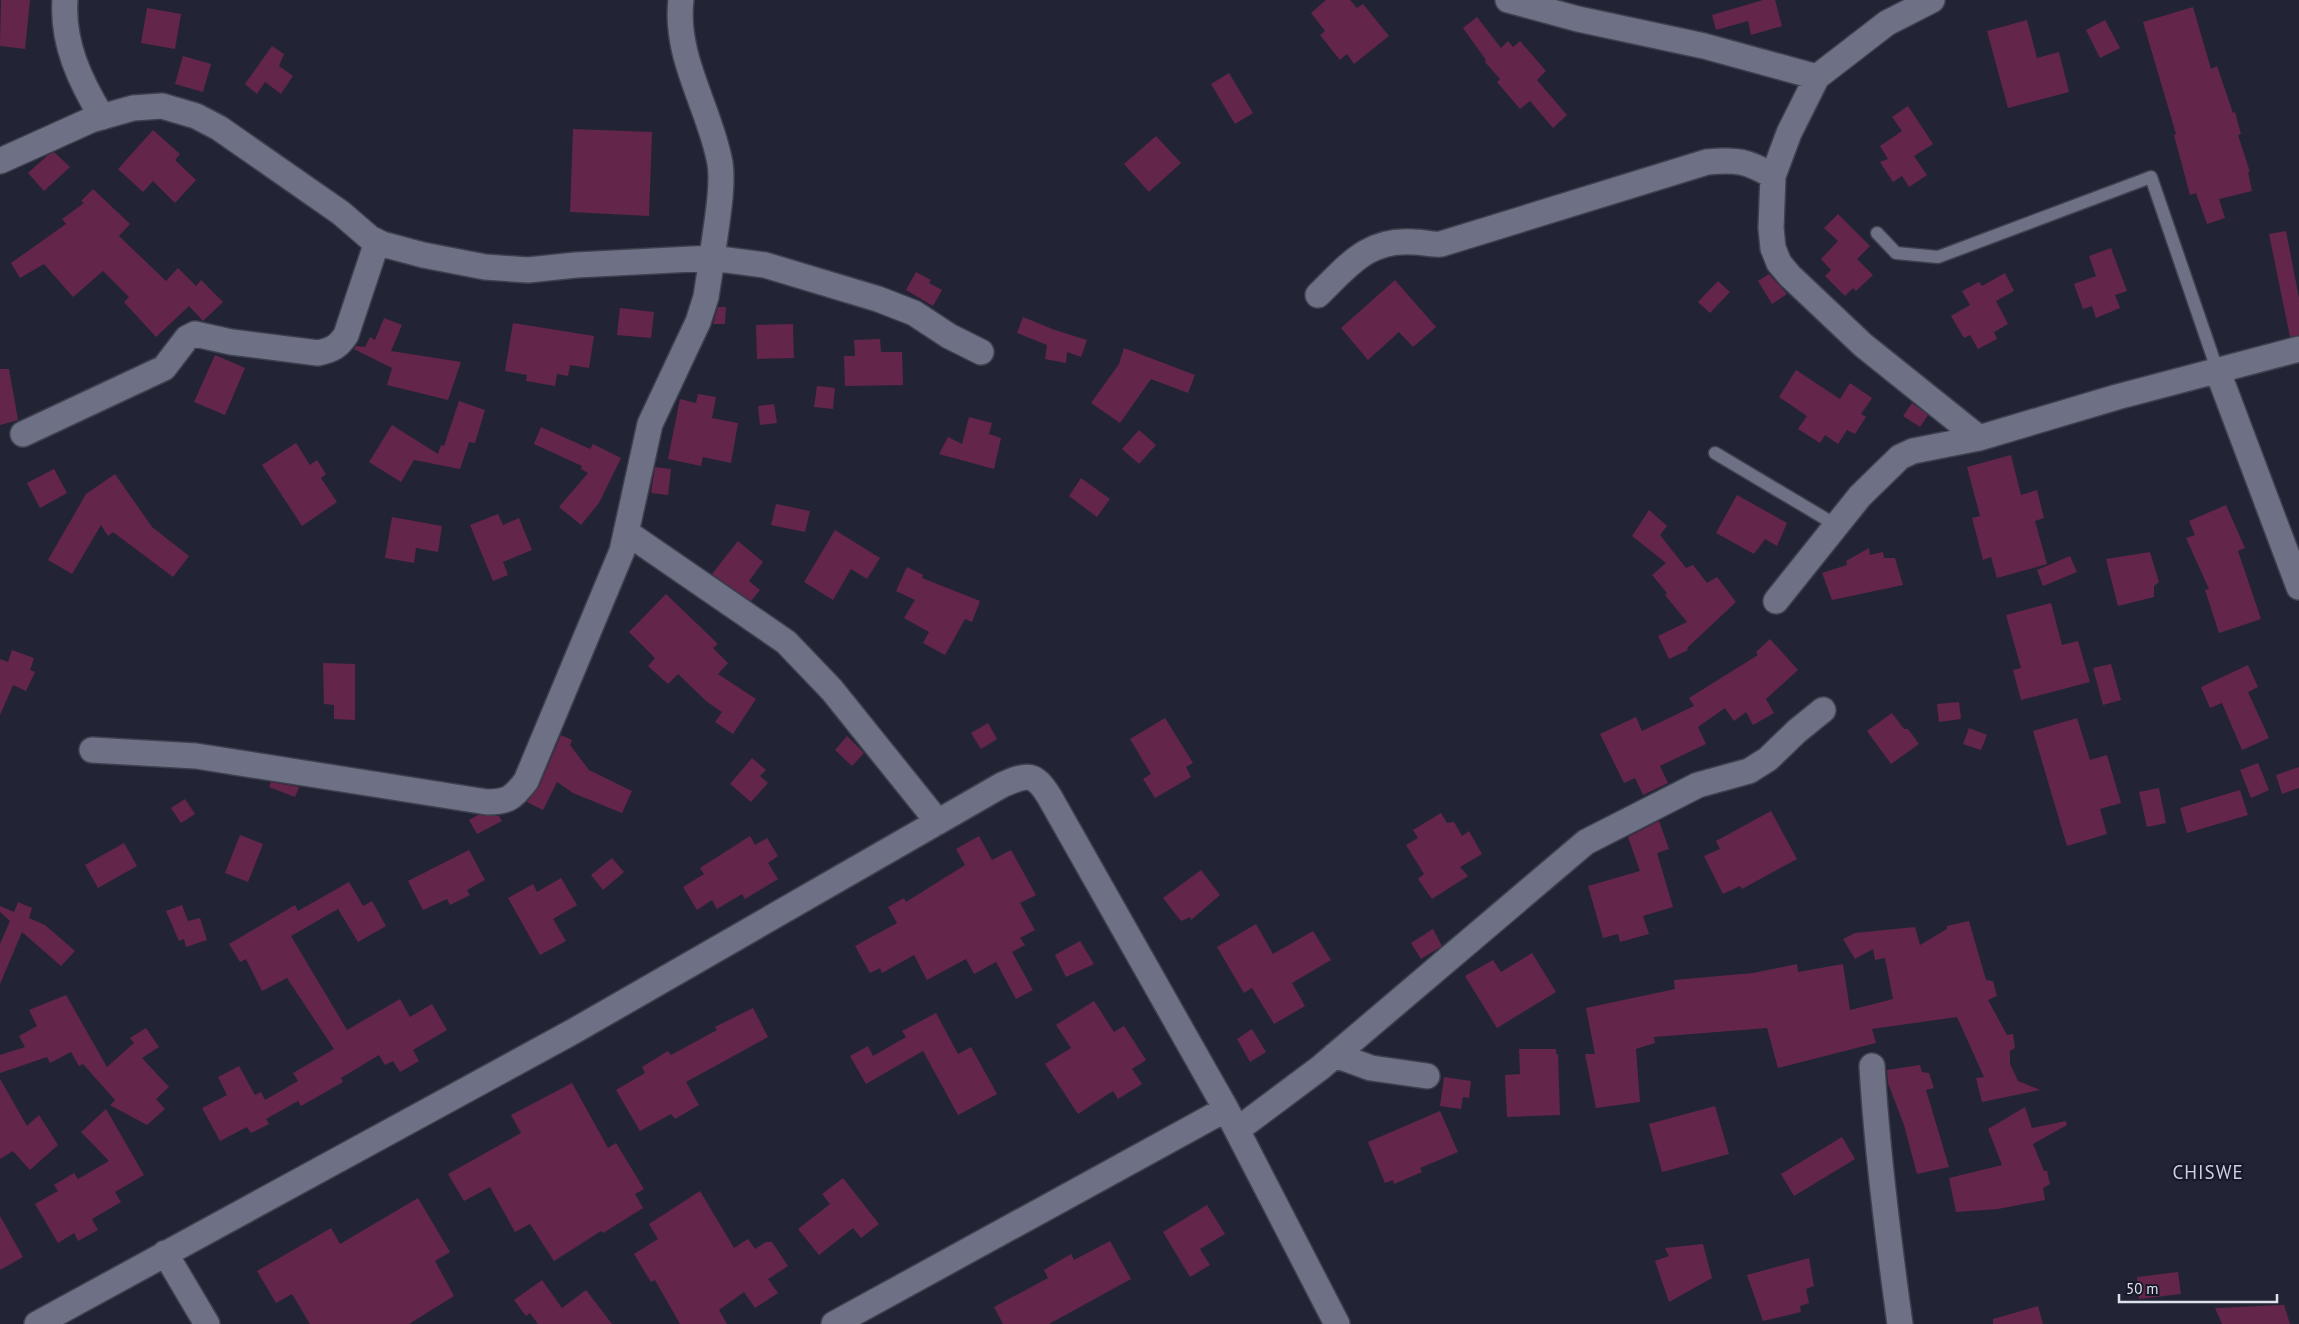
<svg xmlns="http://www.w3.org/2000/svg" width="2299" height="1324" font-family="'PT Sans',sans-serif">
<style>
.building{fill:#64254a}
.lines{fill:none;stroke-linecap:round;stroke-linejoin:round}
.service-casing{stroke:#3e404e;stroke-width:15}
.minor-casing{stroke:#3e404e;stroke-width:28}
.service{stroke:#6e7185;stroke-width:12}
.minor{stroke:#6e7185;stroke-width:25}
.labels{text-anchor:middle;stroke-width:4.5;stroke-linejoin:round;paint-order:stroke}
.quarter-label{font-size:19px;letter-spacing:1px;fill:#cdd1e7;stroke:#181a2a}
</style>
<rect width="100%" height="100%" fill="#222435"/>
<path class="building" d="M1,0h29l-5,49 -25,-3z
M1326,0h24l7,8 6,-4 26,32 -35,28 -7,-10 -7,6 -20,-25 5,-4 -14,-18z
M1763,0h12l7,26 -31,9 -3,-14 -32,9 -4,-15z
M2193,7l18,62 6,-3 16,47 2,-1 6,22 -3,1 12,37h-2l4,19 -33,8 6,19 -18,6 -11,-31 -6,2 -16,-60 2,-1 -33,-112z
M147,8l34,6 -6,35 -34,-6z
M1477,17l24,31 7,-7 5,6 7,-6 26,30 -9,9 30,35 -14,13 -23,-27 -10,8 -23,-27 3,-3 -15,-17 1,-2 -23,-32z
M2027,20l10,38 22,-6 10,40 -61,16 -21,-77z
M2105,20l15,28 -20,10 -14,-28z
M272,46l12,8 -5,12 14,10 -12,18 -16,-12 -8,12 -12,-10z
M183,56l28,8 -8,28 -28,-8z
M1229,73l24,40 -18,11 -24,-40z
M1908,106l25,38 -19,12 13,19 -18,12 -7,-11 -9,6 -13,-20 8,-3 -8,-13 22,-15 -10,-14z
M573,129l79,3 -3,84 -79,-4z
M153,130l27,24 -5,6 21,20 -21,23 -22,-22 -10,11 -25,-23z
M1156,136l25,27 -32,29 -25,-28z
M54,152l16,15 -26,24 -16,-18 20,-18z
M93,189l37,35 -11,12 47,45 12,-13 18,18 5,-6 22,22 -20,19 -14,-15 -33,31 -32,-35 5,-5 -26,-26 -30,26 -29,-33 -24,14 -9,-15 55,-39 -4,-5 22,-16 -3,-2z
M1838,214l32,32 -13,13 16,16 -17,16 -3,-3 -8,8 -20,-20 6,-6 -10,-11 17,-18 -14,-13z
M2286,231l13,67v37l-9,2 -21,-103z
M2111,248l16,43 -12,4 5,13 -24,10 -4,-12 -9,3 -9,-25 22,-8 -7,-20z
M916,272l15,8 -2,3 13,7 -9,16 -27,-16z
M2005,273l9,18 -18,10 12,23 -14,8 3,7 -19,10 -8,-14 -6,3 -13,-22 19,-11 -8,-14 17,-9 3,4z
M1769,274l18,20 -15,10 -14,-23z
M1395,280l41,47 -23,20 -14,-15 -31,28 -27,-32z
M1718,281l12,11 -20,21 -12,-11z
M718,307h8l-1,17h-12z
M620,308l34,4 -3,26 -34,-3z
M1023,317l32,13 32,10 -6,17 -14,-5 -1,11 -21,-4 2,-14 -30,-12z
M384,318l18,7 -11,26 70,11 -13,38 -61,-15 5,-17 -38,-19 2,-3 9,1 5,-10 5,3z
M513,323l81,13 -5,32 -19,-3 -2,11 -11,-2 -2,12 -29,-5 1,-6 -22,-4z
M793,324l1,34 -37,1 -1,-34z
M880,339l1,13h21l1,33 -58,1 -1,-30h11l-1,-16z
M1124,348l71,27 -7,18 -37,-14 -31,44 -29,-20 28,-39z
M215,355l30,13 -20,47 -31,-13z
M0,369h9l9,51 -18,5z
M1796,370l44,29 10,-16 22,15 -11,16 5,3 -11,17 -8,-4 -9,14 -13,-9 -5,8 -22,-14 9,-13 -28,-19z
M817,386l18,2 -2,21 -19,-2z
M698,394l18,3 -4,21 26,5 -7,40 -28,-6 -2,9 -33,-7 12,-60 16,4z
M459,401l26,9 -10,33 -6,-1 -9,27 -46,-9 -13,22 -32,-20 23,-37 46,29 3,-9 3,1z
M1912,403l16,12 -8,12 -17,-11z
M774,404l3,19 -17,2 -2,-19z
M969,417l23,6 -3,11 12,4 -7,31 -55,-15 9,-17 14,7z
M541,427l49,22 3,-5 28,14 -22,45 -18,22 -22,-18 29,-34 -7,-4 1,-3 -48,-22z
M1139,430l17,15 -17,19 -17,-15z
M296,443l14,22 7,-5 9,14 -5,4 16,24 -35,24 -40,-61z
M2011,455l10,40 16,-5 7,28 -9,3 12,43 -50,14 -6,-21 -8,3 -11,-42 8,-2 -13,-49z
M655,467l16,2 -3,26 -17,-2z
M54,469l13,24 -27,15 -13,-25z
M115,474l37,53 37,29 -16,21 -60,-45 -5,4 -7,-11 -29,49 -24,-14 38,-66z
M1081,478l29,21 -13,18 -28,-21z
M1737,495l50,28 -10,23 -12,-7 -11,15 -38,-21z
M776,504l34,7 -5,21 -34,-7z
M2226,505l19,43 -7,3 23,68 -42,14 -14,-43 4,-1 -23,-51 9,-3 -6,-14z
M1649,510l18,16 -7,9 26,33 7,-3 14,18 10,-6 19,25 -49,46 1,2 -19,9 -11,-23 29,-14 -22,-27 2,-2 -15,-18 14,-12 -34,-27z
M498,514l5,11 16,-7 13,32 -29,12 5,13 -15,6 -23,-56z
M392,517l50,9 -4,26 -22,-4 -2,15 -29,-5z
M835,530l45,28 -13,21 -16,-10 -18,31 -29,-18z
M738,541l25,21 -14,19 11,9 -9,11 -39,-27z
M1869,548l1,7 13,-3 1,6h11l8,27 -71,15 -10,-27 25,-8 -1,-4z
M2150,552l9,30 -5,4v11l-36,9 -12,-47z
M2070,556l7,16 -34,14 -6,-16z
M907,567l16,8 -1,3 58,23 -8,21 -7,-3 -20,36 -22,-12 6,-11 -25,-14 11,-18 -19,-9z
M666,594l52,50 -5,4 15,15 -10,11 38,25 -23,35 -18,-12 7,-10 -16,-11 -28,-27 -10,10 -20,-18 7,-8 -26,-26z
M2051,603l11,42 16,-4 12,41 -69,18 -8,-30 8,-2 -15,-53z
M1770,639l28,31 -32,29 8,14 -21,12 -7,-13 -12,9 -9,-13 -27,19 8,17 -46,22 8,17 -25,12 -8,-17 -11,5 -24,-49 36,-17 6,14 52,-25 -5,-8 69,-43 -2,-3z
M12,650l22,8 -4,12 5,2 -9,19 -13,-6 -13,30v-56l8,3z
M323,663l32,1v56l-21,-1v-14l-10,-1z
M2111,664l10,36 -18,5 -10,-37z
M2248,665l10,22 -10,5 21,46 -27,12 -20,-47 -12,5 -9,-21z
M1959,702l2,17 -22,3 -2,-18z
M1892,713l12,16h4l11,15 -28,20 -24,-33z
M1165,718l28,45 -7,4 5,10 -36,21 -12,-19 8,-5 -21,-35z
M2077,718l13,42 17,-5 14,48 -21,6 7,25 -40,12 -34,-115z
M988,723l9,16 -16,10 -10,-16z
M1969,728l18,7 -6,15 -18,-6z
M561,735l11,5 -2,5 19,25 43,21 -10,22 -49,-20 -16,-11 -14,28 -16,-8 12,-15z
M847,736l17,17 -12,13 -17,-16z
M752,758l14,12 -6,6 8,7 -17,19 -21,-18z
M2258,763l11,27 -18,8 -11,-28z
M2299,767v21l-17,6 -6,-19z
M271,782l28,5 -4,10 -26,-10z
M2159,788l7,35 -19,4 -8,-35z
M2240,790l8,25 -61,18 -7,-25z
M185,799l10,15 -14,9 -10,-15z
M1771,811l26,48 -55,30 -2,-3 -17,8 -19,-38 16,-7 -4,-8z
M1441,813l6,10 7,-1 8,14 7,-5 13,23 -22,13 8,9 -36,23 -14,-20 6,-5 -18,-29 12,-7 -5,-8z
M478,815l21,1 3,5 -25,13 -8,-14z
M1659,821l10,28 -12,4 16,54 -30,9 6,18 -29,8 -2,-8 -15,4 -15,-52 52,-15 -12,-34z
M240,835l23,9 -15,38 -23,-9z
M750,836l5,9 12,-7 11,18 -10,7 10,16 -33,20 -3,-5 -25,15 -5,-9 -15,10 -14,-23 21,-13 -4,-6z
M979,836l13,24 19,-10 25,45 -16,8 15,27 -15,8 5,7 -13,7 21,38 -17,9 -20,-37 -22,12 -8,-15 -39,21 -13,-25 -32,18 -2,-5 -10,5 -15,-27 42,-23 -9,-16 16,-9 2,4 59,-37 -9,-16z
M124,843l13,23 -39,22 -13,-23z
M469,850l16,30 -18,10 3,5 -20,10 -3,-6 -24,11 -15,-29z
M612,858l12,14 -21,18 -12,-15z
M1201,870l19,25 -29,25 -1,-3 -9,4 -18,-23z
M561,878l16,27 -24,14 13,22 -26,14 -32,-57 25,-14 4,8z
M349,882l14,24 9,-5 14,25 -28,16 -20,-33 -47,27 56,94 53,-31 10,18 22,-13 15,26 -34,20 6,11 -19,11 -7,-11 -8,4 -6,-10 -38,23 2,4 -42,24 -3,-5 -32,18 3,5 -18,9 -4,-6 -27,14 -18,-33 25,-13 -9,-18 21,-11 16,29 6,-3 4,8 33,-19 -5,-8 41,-24 -47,-71 -25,13 -16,-32 -6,3 -11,-18 66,-39 3,6z
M18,902l14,6 -3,10 16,7 30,26 -14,15 -39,-34 -22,52v-40l10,-23 -10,-9v-6l14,6z
M182,905l6,16 12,-3 7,22 -21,7 -2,-8 -5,2 -13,-30z
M1969,921l17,59 7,1 4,15 -9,4 19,35 6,-1 2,14 -5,3v13l8,17 22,9 -58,12 -6,-24 8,-1 -27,-60 -85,12 4,14 -98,25 -11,-40 -113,9 1,6 -19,6 4,53 -44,6 -11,-54h10l-9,-46 89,-19 -1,-9 79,-7 44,-9 1,8 45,-8 7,46 43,-11 -8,-41 -10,2 -2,-11 -18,10 -12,-20 12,-6 60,-6 5,18 27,-16v-3z
M1256,924l17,30 40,-23 18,29 -39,23 13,23 -31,18 -22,-36 -8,5 -27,-46z
M1433,929l9,17 -21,13 -10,-16z
M1080,941l14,23 -28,13 -11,-22z
M1532,953l24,39 -59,36 -32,-52 28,-16 8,12z
M66,995l41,72 27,-24 -4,-5 16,-10 13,19 -17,11 27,29 -13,12 9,10 -18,16 -37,-20 5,-5 -32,-36 -4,2 -8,-14 -21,11 -3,-6 -47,16v-18l25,-8 -6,-11 18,-10 -8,-16z
M1094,1001l20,31 10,-6 22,34 -14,9 10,15 -24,15 -5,-8 -35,23 -33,-50 26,-16 -15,-23z
M753,1008l15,29 -82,45 13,23 -24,14 -4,-5 -31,17 -24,-41 29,-17 -3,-6 26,-16 3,4 46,-25 -2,-3z
M936,1013l22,41 13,-7 26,47 -39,21 -35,-64 -57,33 -16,-28 18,-10 5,10 33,-19 -4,-6z
M1252,1029l14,23 -16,10 -13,-23z
M1519,1049h37v5h2l2,61 -53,2 -2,-42 15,-1z
M1920,1065l2,7 7,1 5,15 -8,2 23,77 -32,7 -13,-49 -16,-42 -1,-13z
M1444,1077l27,4 -2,17 -6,-1 -2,12 -21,-3z
M0,1079l27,47 12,-11 19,30 -28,25 -17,-19 -13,8z
M572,1083l36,65 8,-5 28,46 -9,5 8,14 -40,25 -2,-2 -47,30 -24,-37 -15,8 -25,-45 -26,14 -16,-27 73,-41 -10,-18z
M1715,1106l14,48 -67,18 -13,-48z
M2025,1107l7,21 34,-7 1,4 -34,19 11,27h3l3,13 -7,4 2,12 -47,9 -42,3 -7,-34 53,-13 -14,-36z
M106,1109l38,66 -29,17 6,10 -29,17 6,11 -20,11 -4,-8 -16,10 -23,-39 23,-13 -4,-6 20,-12 4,6 31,-18 -28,-29z
M1440,1111l18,41 -38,16 2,4 -28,12 -1,-4 -8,3 -17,-41z
M1842,1137l13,22 -61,37 -13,-22z
M843,1178l36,46 -18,14 -8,-10 -34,27 -21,-26 32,-25 -8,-10z
M700,1191l34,57 14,-9 7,10 11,-7h6l16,24 -20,13 10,14 -23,15 -11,-16 -25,18 8,14h-47l-25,-44 -4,2 -17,-28 24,-15 -9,-15z
M418,1198l32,54 -15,9 19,35 -45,28h-99l-18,-30 -16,9 -19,-32 74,-43 9,16z
M1207,1205l18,29 -25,15 10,16 -20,12 -27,-45z
M0,1216l23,41 -23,13z
M1110,1241l21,38 -82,45h-46l-9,-17 54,-29 -4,-8 27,-16 3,6z
M1703,1244l9,34 -43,24 -14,-41 14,-5 -4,-8z
M1809,1258l5,28 -8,3 3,14 -9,3 1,6 -38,9 -16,-46z
M2178,1272l3,22 -42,5 -2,-22z
M542,1280l20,28 24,-18 26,34h-74l-8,-11 -4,3 -12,-16z
M2284,1305l6,19h-68l-7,-16z
M2038,1306l5,18h-50v-5z"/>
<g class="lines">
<g class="service-casing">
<path id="service" d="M1877,233l19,20 42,4 213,-80 67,195
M1715,453l121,72"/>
</g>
<g class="minor-casing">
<path id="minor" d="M65,0c-3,43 15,81 37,117
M681,0c-7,57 29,108 39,163 4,25 -5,69 -8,95l53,7 113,34 36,14 35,23 32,16
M1508,0l70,19 126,27 113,31
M1932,0l-45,23 -70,54 -28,56 -16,43 -2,52 2,20 6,15 11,13 73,69 116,93 138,-41 182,-48
M0,161l91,-41 42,-12 29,-2 34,10 23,12 122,85 29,25 12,6 41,11 62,12 43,3 48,-5 136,-7 -6,39 -8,25 -48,102 -28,127 -96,230c-13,17 -18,21 -39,21l-291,-46 -104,-6
M1318,295c30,-29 50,-57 96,-53 10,0 17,3 27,2l266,-82c30,-3 40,-1 66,14
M2218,372l81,215
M23,434l141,-66 23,-30 8,-4 36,8 87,11c14,-3 20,-6 28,-18l31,-93
M626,532l160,110 46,48 106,132
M1776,601l84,-105 40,-39 13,-6 66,-13
M1335,1055l36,13 56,8
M1872,1066c5,87 16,172 28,258
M1237,1130l83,-62 266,-226 112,-57 51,-14 19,-12 29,-28 26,-21
M165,1253l42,71
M37,1324l537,-293 428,-246c25,-11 32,-13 47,11l177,313 111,215
M834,1324l392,-215"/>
</g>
<use href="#service" class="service"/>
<use href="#minor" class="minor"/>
</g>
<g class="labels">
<g class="quarter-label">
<text x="2208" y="1179">CHISWE</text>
</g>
</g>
<path d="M2119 1294v8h158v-8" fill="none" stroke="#dfe1ed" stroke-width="2.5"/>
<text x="2126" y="1294" font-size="15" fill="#dfe1ed" stroke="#181a2a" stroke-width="4" paint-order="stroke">50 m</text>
</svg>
